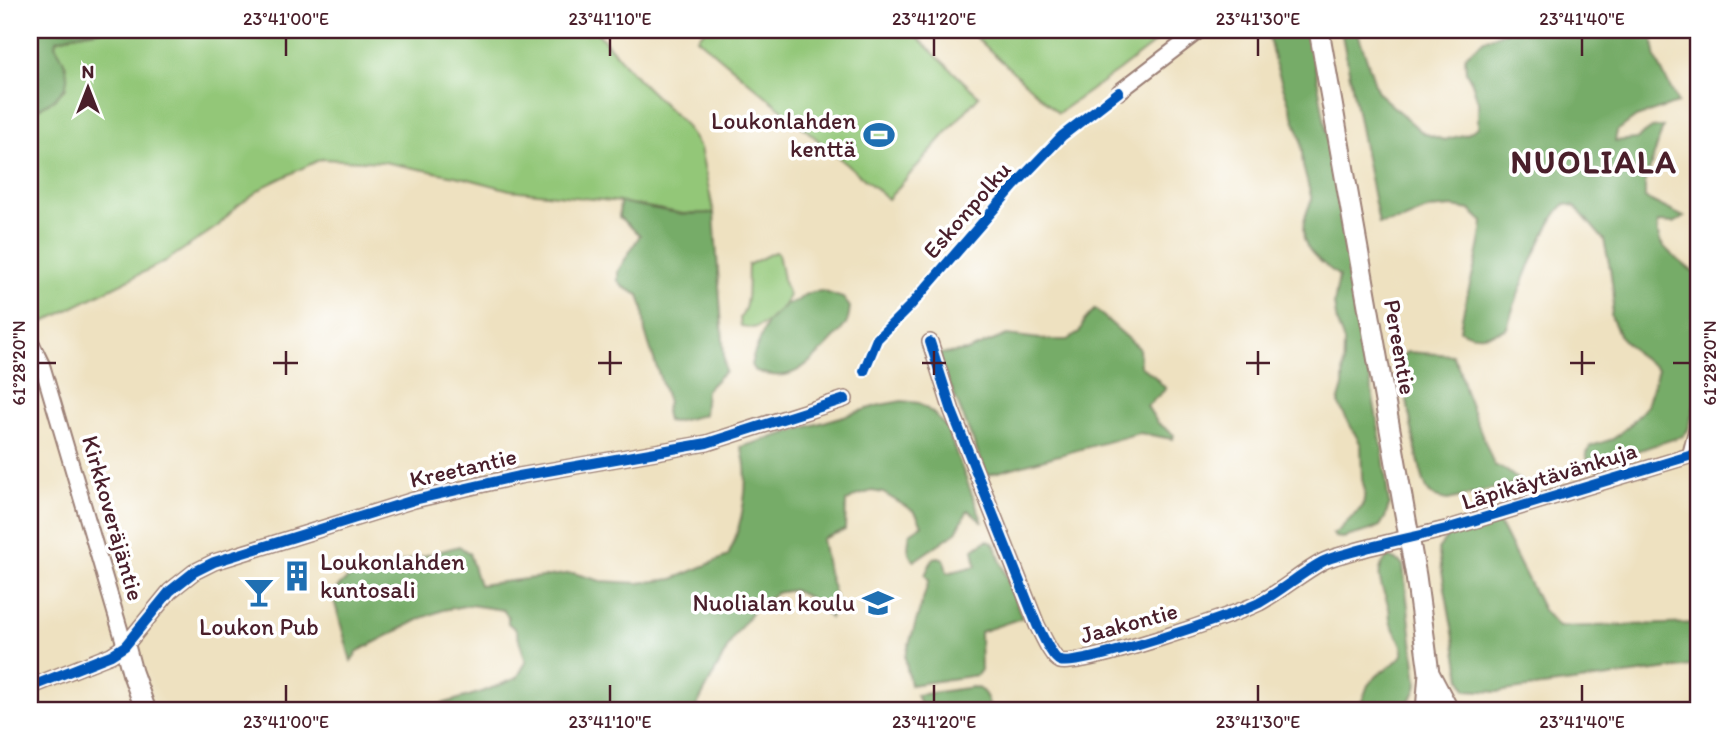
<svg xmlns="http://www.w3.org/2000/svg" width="1729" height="741" font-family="Itim,sans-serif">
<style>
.green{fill:#93c778;stroke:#6e7352;stroke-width:2}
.forest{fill:#76ac68;stroke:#60664a;stroke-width:2}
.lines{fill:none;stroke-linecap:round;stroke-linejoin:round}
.street-casing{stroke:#9c8076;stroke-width:18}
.secondary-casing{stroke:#9c8076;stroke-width:23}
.street{stroke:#fff;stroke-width:14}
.secondary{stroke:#fff;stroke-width:19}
.cycleway-casing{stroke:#fff;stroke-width:15}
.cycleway{stroke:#0057b8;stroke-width:10}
.ticks{fill:none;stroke:#4a1f2b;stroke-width:2.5}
.labels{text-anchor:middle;stroke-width:7;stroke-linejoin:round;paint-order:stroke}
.poi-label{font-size:24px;fill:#4a1f2b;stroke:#fff;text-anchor:end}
.street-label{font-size:24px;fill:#4a1f2b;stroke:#fff}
.district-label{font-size:32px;font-weight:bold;letter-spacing:2px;fill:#4a1f2b;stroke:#fff}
.neatline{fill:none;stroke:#4a1f2b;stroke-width:2.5}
.ticks-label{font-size:18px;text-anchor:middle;fill:#4a1f2b}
</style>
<rect width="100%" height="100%" fill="#fff"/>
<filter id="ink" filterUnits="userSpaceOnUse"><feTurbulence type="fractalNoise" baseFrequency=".0143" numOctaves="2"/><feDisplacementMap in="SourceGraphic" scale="14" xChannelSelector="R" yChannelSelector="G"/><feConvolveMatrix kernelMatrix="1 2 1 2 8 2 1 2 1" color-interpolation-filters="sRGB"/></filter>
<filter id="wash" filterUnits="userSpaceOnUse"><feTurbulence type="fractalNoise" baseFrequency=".00686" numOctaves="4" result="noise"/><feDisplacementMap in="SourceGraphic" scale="28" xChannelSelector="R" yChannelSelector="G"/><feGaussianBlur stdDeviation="1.57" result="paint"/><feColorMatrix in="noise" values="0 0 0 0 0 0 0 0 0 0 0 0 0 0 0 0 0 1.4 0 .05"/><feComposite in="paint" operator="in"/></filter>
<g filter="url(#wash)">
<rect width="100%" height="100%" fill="#eee1c0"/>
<path class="green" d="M101,30h494l43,49 46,45 16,24 14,65 -31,1 -63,-12 -110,-12 -45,-12 -81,-16 -63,-3 -56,27 -29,21 -18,19 -52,35 -122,61 -14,-20v-189l17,-9 19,-16v-22l-11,-21 1,-5 17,-5z
M705,30h204l70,66 -91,103 -191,-161z
M968,30h203l-53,41 -60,42z
M774,252l4,1 5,26 6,16c-5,14 -21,31 -37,33 -2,0 -9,-2 -11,-2l-1,-8c10,-11 7,-38 8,-53z"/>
<path class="forest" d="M30,30h72l-29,5 -17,5 -1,5c25,39 10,50 -25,68z
M1267,30h39l6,19 71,405 6,51 -4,13 -5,8 -9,4 -28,8 -8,-1 -2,-3 6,-4 24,-24 2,-15 -3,-12 -1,-34 -23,-42 5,-17 1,-44 -7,-19 -3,-19 5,-28c-32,-24 -47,-36 -27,-76l-9,-34 -2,-27 -26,-76z
M1341,30h16l21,63 45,40 21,7 23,-6 11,-7v-25l-6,-19 -6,-11 -1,-16 19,-16 25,-10h142l5,29 22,44 -42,14 -19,14 -2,10 21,-2 16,-11 11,-1 -18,57v14l39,19 -10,6 -16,-1c-1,8 -1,15 4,22 7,9 28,26 37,32v114l-11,40 -5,6 -80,26 -15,-1 -2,-8 5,-7 22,-7 19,-16 15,-17 11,-37 -21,-15 -18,-19 -8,-19 3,-18 -4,-30 -6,-28 -29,-34 -10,-2c-19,14 -51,99 -58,124 -14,7 -33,11 -47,2 5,-37 20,-71 23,-108l-13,-12 -17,-3 -24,2 -26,11 -24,4z
M620,202l63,12 31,-1 11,158 -19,19 -2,25 -30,7 -7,-1 -2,-10 3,-9 -23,-70 -2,-24 -4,-13 -16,-8 -5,-6v-10l22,-36 -21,-18z
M822,291l21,7 7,9c-1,6 -1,12 -4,17 -9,13 -39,44 -54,49 -12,5 -26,2 -38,-3l-3,-5 2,-8 14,-35 19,-18 10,-2 8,-7 8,-3z
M1095,309l44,39 1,18 14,10 12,13 -19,17 10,16 17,13 -1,4 -34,-6 -152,42 -35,-86 -5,-8 -9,-27 29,-3 40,-16 42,5h18l12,-7 5,-12z
M1407,352l45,3 7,13 6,23 29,74 13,6 14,11 -73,18c-7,-1 -14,-2 -19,-8 -11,-12 -25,-113 -29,-134z
M902,401l17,2 15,11 12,13 37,96 -15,-13 -12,22 -42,29c-8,-8 -6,-17 -4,-28l12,-8 -7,-13 -32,-19 -11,-2 -16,5 -10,6 -1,28 -23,9 6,33 8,27 -6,19 -10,-11 -12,-10 -15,-7 -17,3 -22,16 -21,29 -39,73h-276l64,-19 35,-14 9,-16 -10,-32 -8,-7v-7l-5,-6 -33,-5 -27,5 -21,8 -64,33 -7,10 -19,-68 17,-16 110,-31 10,7 10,32 94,-12 28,8 37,2 35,-4 55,-23c14,-30 24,-77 13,-109l139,-42z
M1497,519l46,91 15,17 141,-4v42l-202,27 -31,-2 -5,-12 -23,-129 12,-16z
M988,540l6,4 28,74 -42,14 1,38 -4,5 -67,10 -5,-28 24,-77 -4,-5 8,-17 6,-1 5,2 3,14 29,-7 -3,-17z
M1388,557l12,5 3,3 14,117c0,13 -11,23 -23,29h-49l17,-10 6,-16 13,-13 10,-6 12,-11c1,-12 -7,-20 -12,-31 -2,-5 -1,-11 -2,-16 -5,-18 -18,-36 -1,-51z
M973,687c13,2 15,13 18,24h-66l-9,-16z"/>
</g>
<g filter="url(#ink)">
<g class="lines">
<g class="street-casing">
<path id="street" d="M1119,92l81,-62
M30,340l12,25 83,281
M930,342l22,69 85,214c5,9 15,33 23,36 19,7 175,-46 199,-58 22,-12 41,-29 63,-41 9,-5 20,-7 30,-10 31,-9 63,-15 94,-23l253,-76
M1690,455l9,-36
M30,687l81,-32 14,-9 45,-55 24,-19 20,-10 200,-62 105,-24 188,-33 138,-44"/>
</g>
<g class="secondary-casing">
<path id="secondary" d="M1319,30l97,546 13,97 -3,38
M125,646l7,26 14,39
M1429,673l20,38"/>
</g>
<use href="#street" class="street"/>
<use href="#secondary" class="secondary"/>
<g class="cycleway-casing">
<path id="cycleway" d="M930,342l22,69 85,214c5,9 15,33 23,36 19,7 175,-46 199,-58 22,-12 41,-29 63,-41 9,-5 20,-7 30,-10 31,-9 63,-15 94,-23l253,-76
M864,371l13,-32 34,-34 103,-119 48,-50 57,-44
M30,687l81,-32 14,-9 45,-55 24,-19 20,-10 200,-62 105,-24 188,-33 138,-44"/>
</g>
<use href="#cycleway" class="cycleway"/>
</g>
</g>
<path class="ticks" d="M286,38v18M610,38v18M934,38v18M1258,38v18M1582,38v18M286,351v24M610,351v24M934,351v24M1258,351v24M1582,351v24M38,363h18M273,363h25M598,363h24M922,363h24M1246,363h24M1570,363h25M1673,363h17M286,685v17M610,685v17M934,685v17M1258,685v17M1582,685v17"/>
<defs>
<g id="stadium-bare" transform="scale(2.415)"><path d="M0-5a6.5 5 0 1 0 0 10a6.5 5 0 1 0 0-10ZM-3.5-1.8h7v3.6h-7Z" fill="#1f6fb2" stroke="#fff" stroke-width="2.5" paint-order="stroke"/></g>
<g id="building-bare" transform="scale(2.415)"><path d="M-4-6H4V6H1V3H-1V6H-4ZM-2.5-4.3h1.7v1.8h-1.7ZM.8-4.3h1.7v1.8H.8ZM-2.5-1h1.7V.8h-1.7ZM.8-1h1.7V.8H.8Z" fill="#1f6fb2" stroke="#fff" stroke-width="2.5" paint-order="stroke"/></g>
<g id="bar-bare" transform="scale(2.415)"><path d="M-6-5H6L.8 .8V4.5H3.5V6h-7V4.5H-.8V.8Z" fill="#1f6fb2" stroke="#fff" stroke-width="2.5" paint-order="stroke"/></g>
<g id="school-bare" transform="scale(2.415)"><path d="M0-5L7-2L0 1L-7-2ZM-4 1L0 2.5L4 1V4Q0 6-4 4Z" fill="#1f6fb2" stroke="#fff" stroke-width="2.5" paint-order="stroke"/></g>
</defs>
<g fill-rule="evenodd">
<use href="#stadium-bare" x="879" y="135"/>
<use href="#building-bare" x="297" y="576"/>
<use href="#bar-bare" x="259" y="592"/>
<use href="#school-bare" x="878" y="603"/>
</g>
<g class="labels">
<g class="poi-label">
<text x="856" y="129">Loukonlahden<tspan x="856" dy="28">kenttä</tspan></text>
<text x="320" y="570" text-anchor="start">Loukonlahden<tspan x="320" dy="28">kuntosali</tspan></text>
<text x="855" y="611">Nuolialan koulu</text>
<text x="259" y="635" text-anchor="middle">Loukon Pub</text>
</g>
<g class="street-label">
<text transform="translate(967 210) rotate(-49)" y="8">Eskonpolku</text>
<text transform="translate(1400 347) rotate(80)" y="8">Pereentie</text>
<text transform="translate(463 468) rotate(-13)" y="8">Kreetantie</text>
<text transform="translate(1549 476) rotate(-17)" y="8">Läpikäytävänkuja</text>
<text transform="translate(113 518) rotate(74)" y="8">Kirkkoveräjäntie</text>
<text transform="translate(1129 623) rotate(-15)" y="8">Jaakontie</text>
</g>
<g class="district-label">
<text x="1594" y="173">NUOLIALA</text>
</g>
</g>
<rect width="1729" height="741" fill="none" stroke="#fff" stroke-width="77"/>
<g transform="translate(88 88)" stroke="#ffffff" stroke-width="5" paint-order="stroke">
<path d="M0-5L12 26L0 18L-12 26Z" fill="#4a1f2b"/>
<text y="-10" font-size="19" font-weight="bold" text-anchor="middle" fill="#4a1f2b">N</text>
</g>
<rect x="38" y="38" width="1652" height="664" class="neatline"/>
<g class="ticks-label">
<text x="286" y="25">23°41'00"E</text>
<text x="610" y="25">23°41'10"E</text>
<text x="934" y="25">23°41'20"E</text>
<text x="1258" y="25">23°41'30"E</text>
<text x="1582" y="25">23°41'40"E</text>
<text transform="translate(19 363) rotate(-90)" y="6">61°28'20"N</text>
<text transform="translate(1710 363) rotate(-90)" y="6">61°28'20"N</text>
<text x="286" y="728">23°41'00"E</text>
<text x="610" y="728">23°41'10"E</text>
<text x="934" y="728">23°41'20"E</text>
<text x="1258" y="728">23°41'30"E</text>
<text x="1582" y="728">23°41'40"E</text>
</g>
</svg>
